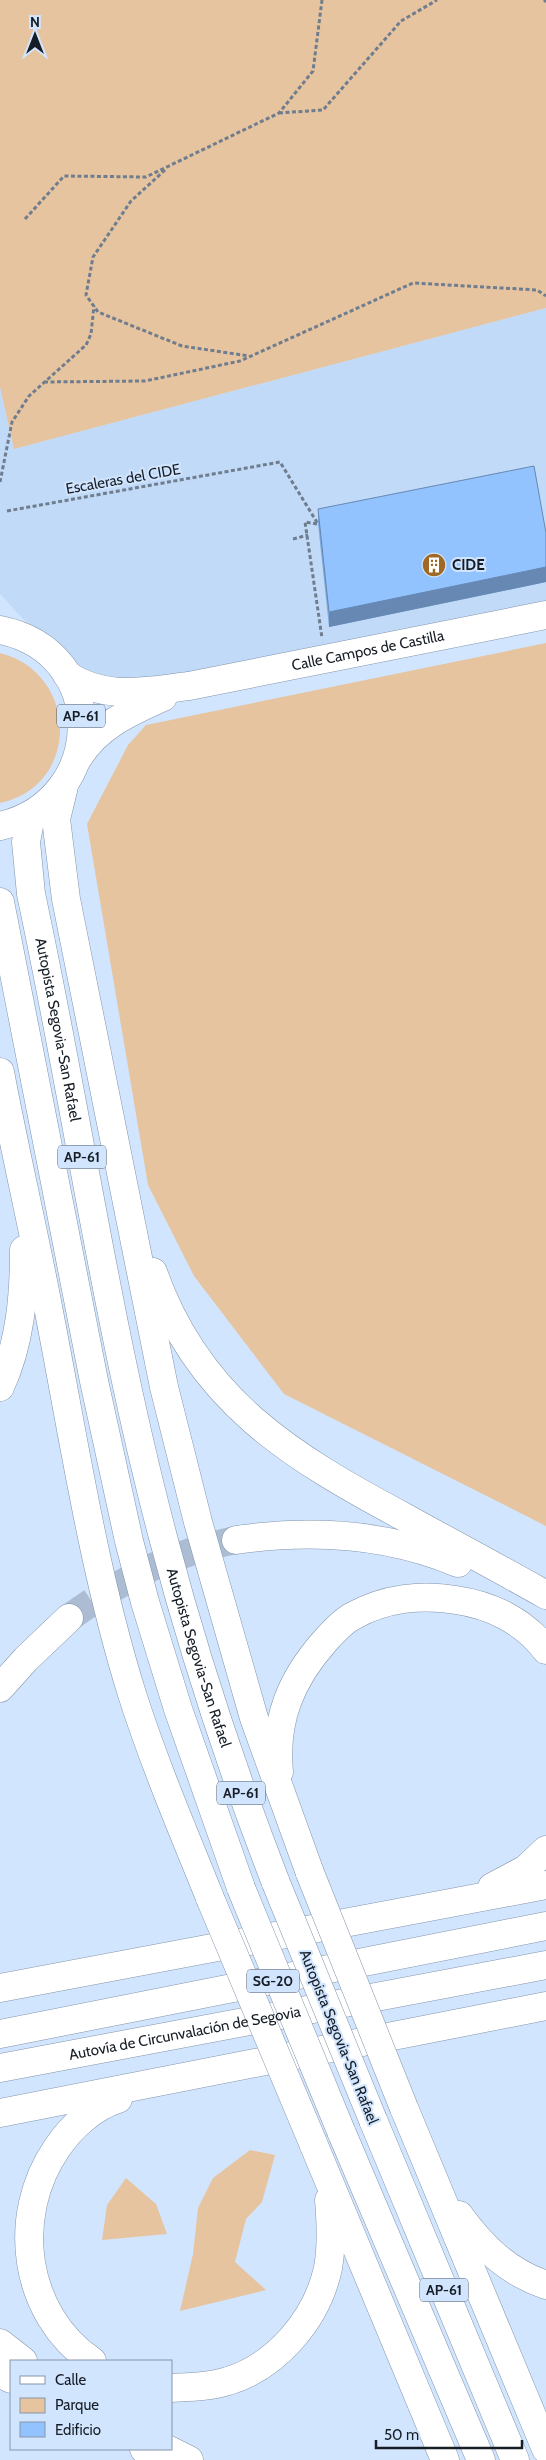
<svg xmlns="http://www.w3.org/2000/svg" width="546" height="2460" font-family="Cabin,sans-serif">
<style>
.built{fill:#c1daf8}
.green{fill:#e6c49f}
.lines{fill:none;stroke-linecap:round;stroke-linejoin:round}
.highway-tunnel{stroke:#acbdd3;stroke-width:28;stroke-dasharray:28 14;stroke-linecap:butt}
.major-casing{stroke:#8294aa;stroke-width:29}
.highway-casing{stroke:#8294aa;stroke-width:29}
.path{stroke:#707d8e;stroke-width:3;stroke-dasharray:4 2.5;stroke-linecap:butt}
.major{stroke:#fff;stroke-width:28}
.highway{stroke:#fff;stroke-width:28}
.highway-bridge-casing{stroke:#8294aa;stroke-width:29;stroke-linecap:butt}
.highway-bridge{stroke:#fff;stroke-width:28}
.wall{fill:#7ea8db}
.shaded-wall{fill:#6688b2}
.building{fill:#92c3ff;stroke:#6688b2}
.labels{text-anchor:middle;stroke-width:4;stroke-linejoin:round;paint-order:stroke}
.shield{fill:#d2e5fe;stroke:#4e5967;stroke-width:1}
.shield-label{font-size:14px;font-weight:bold;fill:#161d26}
.street-label{font-size:15px;fill:#161d26;stroke:#d2e5fe}
.poi-label{font-size:15px;font-weight:bold;fill:#161d26;stroke:#d2e5fe;text-anchor:start}
</style>
<rect width="100%" height="100%" fill="#d2e5fe"/>
<path class="built" d="M546,308v294l-398,80 -65,-7 -22,-28 -38,-28 -23,-25v-207l14,62z"/>
<path class="green" d="M0,0h546v308l-532,141 -14,-62z
M546,643v883l-262,-132 -90,-118 -46,-91 -61,-361 41,-79 18,-20z
M0,653c79,20 81,133 0,150z
M250,2150l25,5 -13,47 -16,17 -11,43 31,28 -86,21 13,-57 5,-46 15,-30z
M126,2178l30,26 11,30 -65,6 5,-35z"/>
<g class="lines">
<path class="highway-tunnel" d="M69,1618c56,-40 99,-64 167,-78"/>
<g class="major-casing">
<g id="major">
<path d="M0,630c110,22 108,171 0,196"/>
<path id="s1" d="M67,675c39,26 79,16 122,11l357,-71"/>
<path d="M78,758c19,-32 52,-46 85,-61"/>
</g>
</g>
<g class="highway-casing">
<g id="highway">
<path d="M64,786l-8,33 10,80 98,488 34,135 56,196 56,155"/>
<path id="s2" d="M31,815l-5,27 5,52c46,214 76,432 132,643 31,118 69,233 113,346"/>
<path d="M0,902l94,479 35,160 16,61 33,107 63,179"/>
<path d="M0,1072c15,80 34,160 49,240 25,128 44,257 83,382 22,69 51,137 78,204"/>
<path d="M153,1272c45,129 139,185 253,246 47,26 94,51 140,77"/>
<path d="M0,1387c20,-43 24,-90 24,-137"/>
<path d="M236,1540c76,-11 150,-7 222,23"/>
<path d="M0,1688l26,-29 43,-41"/>
<path d="M279,1772c-5,-52 12,-93 46,-131 8,-9 18,-20 28,-25 32,-18 69,-22 103,-16 35,5 68,21 90,50"/>
<path d="M492,1887l34,-18 20,-19"/>
<path d="M0,1988l546,-103"/>
<path d="M0,2034l546,-108"/>
<path id="s3" d="M0,2068l546,-103"/>
<path d="M404,2108l142,341"/>
<path d="M0,2113l546,-107"/>
<path d="M373,2120l142,340"/>
<path d="M341,2131l140,329"/>
<path d="M313,2143l132,317"/>
<path d="M459,2215c24,33 49,57 87,70"/>
<path d="M0,2343l23,18"/>
<path d="M92,2361c-69,-47 -82,-145 -35,-213 14,-21 36,-41 61,-49"/>
<path d="M0,2373l11,6"/>
<path d="M171,2388c19,-1 39,-1 57,-7 49,-15 89,-62 100,-113 4,-22 3,-45 1,-68"/>
<path d="M144,2449l21,11"/>
<path d="M167,2449l22,11"/>
</g>
</g>
<path class="path" d="M544,0l2,2
M279,113l44,-3 78,-89 36,-21
M165,170l-34,31 -38,56 -7,38 12,17 84,34 67,10
M25,219l39,-43 82,1 133,-64 34,-42 9,-71
M44,382l101,-1 95,-20 173,-78 124,7 9,6
M0,482l12,-60 17,-26 57,-51 5,-11 3,-28
M7,511l273,-49 38,62
M317,524l-12,-2 17,116
M293,539l15,-4"/>
<use href="#major" class="major"/>
<use href="#highway" class="highway"/>
<g class="highway-bridge-casing">
<path id="highway-bridge" d="M310,1873l94,235
M276,1883l97,237
M241,1888l100,243
M210,1898l103,245"/>
</g>
<use href="#highway-bridge" class="highway-bridge"/>
</g>
<path class="wall" d="M318,509l228,24v49l-217,45 -11,-103z"/>
<path class="shaded-wall" d="M546,567v15l-217,45v-15z"/>
<path class="building" d="M534,466l12,67v34l-217,45 -11,-103z"/>
<defs>
<g id="building-disc" transform="scale(1.25)"><circle r="9.5" fill="#9f6823" stroke="#d2e5fe"/><path d="M-4-6H4V6H1V3H-1V6H-4ZM-2.5-4.3h1.7v1.8h-1.7ZM.8-4.3h1.7v1.8H.8ZM-2.5-1h1.7V.8h-1.7ZM.8-1h1.7V.8H.8Z" fill="#fff"/></g>
</defs>
<g fill-rule="evenodd">
<use href="#building-disc" x="434" y="565"/>
</g>
<g class="labels">
<g class="shield">
<rect x="57" y="704.5" width="48" height="23" rx="4"/>
<rect x="58" y="1145.5" width="48" height="23" rx="4"/>
<rect x="217" y="1781.5" width="48" height="23" rx="4"/>
<rect x="247" y="1969.5" width="52" height="23" rx="4"/>
<rect x="420" y="2278.5" width="48" height="23" rx="4"/>
</g>
<g class="shield-label">
<text x="81" y="721">AP-61</text>
<text x="82" y="1162">AP-61</text>
<text x="241" y="1798">AP-61</text>
<text x="273" y="1986">SG-20</text>
<text x="444" y="2295">AP-61</text>
</g>
<g class="street-label">
<text transform="translate(123 479) rotate(-10)" y="5">Escaleras del CIDE</text>
<text dy="5" stroke="none"><textPath href="#s1" startOffset="308">Calle Campos de Castilla</textPath></text>
<text dy="5" stroke="none"><textPath href="#s2" startOffset="218">Autopista Segovia-San Rafael</textPath></text>
<text dy="5" stroke="none"><textPath href="#s2" startOffset="862">Autopista Segovia-San Rafael</textPath></text>
<text dy="5" stroke="none"><textPath href="#s3" startOffset="188">Autovía de Circunvalación de Segovia</textPath></text>
<text transform="translate(339 2037) rotate(68)" y="5">Autopista Segovia-San Rafael</text>
</g>
<g class="poi-label">
<text x="452" y="570">CIDE</text>
</g>
</g>
<rect x="10" y="2360" width="162" height="90" fill="#d2e5fe" stroke="#8795a8"/>
<rect x="20" y="2376" width="25" height="8" fill="#ffffff" stroke="#8795a8"/>
<text x="55" y="2385" font-size="15" fill="#161d26">Calle</text>
<rect x="20" y="2398" width="25" height="15" fill="#e6c49f" stroke="#8795a8"/>
<text x="55" y="2410" font-size="15" fill="#161d26">Parque</text>
<rect x="20" y="2422" width="25" height="15" fill="#92c3ff" stroke="#8795a8"/>
<text x="55" y="2435" font-size="15" fill="#161d26">Edificio</text>
<g transform="translate(35 35)" stroke="#d2e5fe" stroke-width="4" paint-order="stroke">
<path d="M0-4L9 19L0 12L-9 19Z" fill="#161d26"/>
<text y="-8" font-size="14" font-weight="bold" text-anchor="middle" fill="#161d26">N</text>
</g>
<path d="M376 2440v8h146v-8" fill="none" stroke="#161d26" stroke-width="2.5"/>
<text x="384" y="2440" font-size="15" fill="#161d26" stroke="#d2e5fe" stroke-width="4" paint-order="stroke">50 m</text>
</svg>
